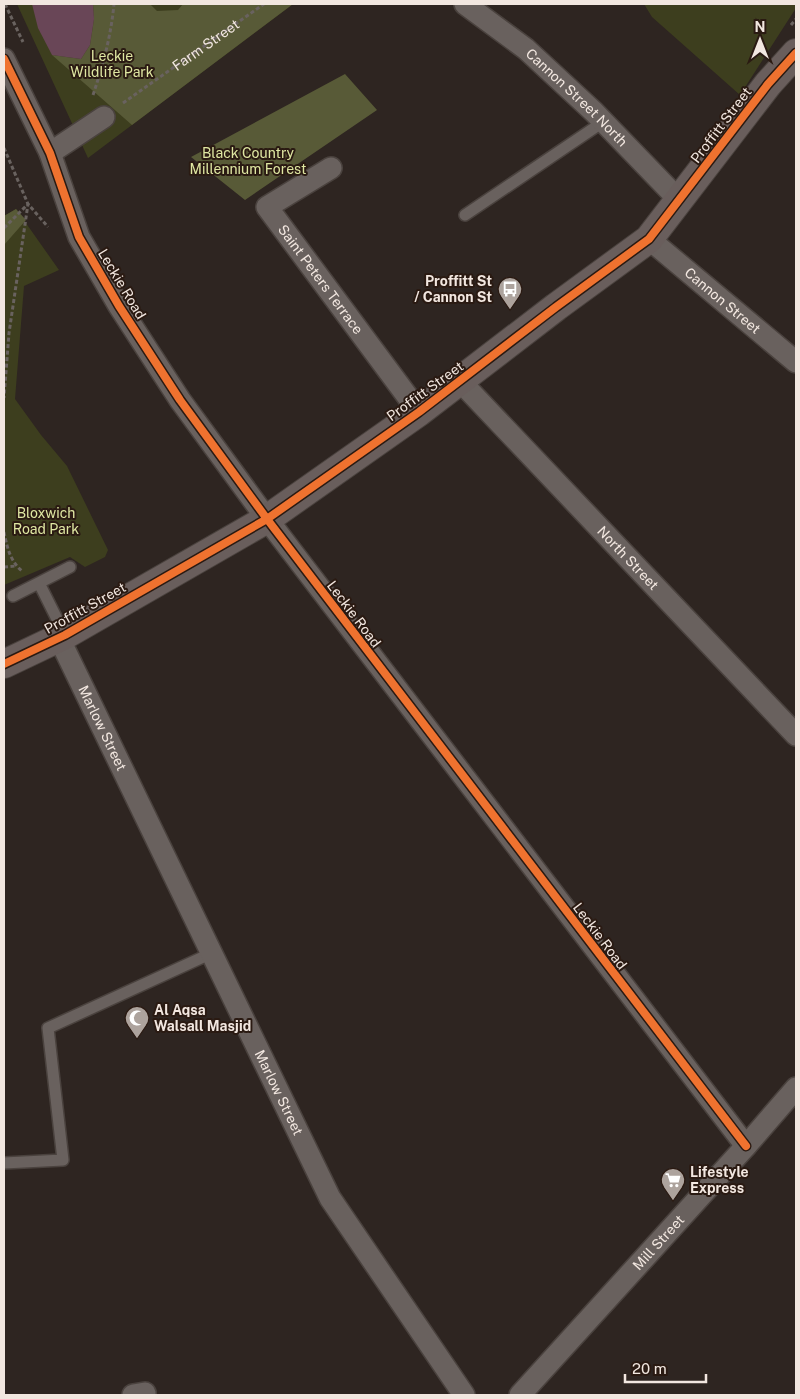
<svg xmlns="http://www.w3.org/2000/svg" width="800" height="1399" font-family="'Public Sans',sans-serif">
<style>
.green{fill:#3d3e1e}
.forest{fill:#585a37}
.water{fill:#694657}
.lines{fill:none;stroke-linecap:round;stroke-linejoin:round}
.lane-casing{stroke:#4a423e;stroke-width:14}
.street-casing{stroke:#4a423e;stroke-width:24}
.secondary-casing{stroke:#4a423e;stroke-width:30}
.path{stroke:#69625f;stroke-width:3;stroke-dasharray:4 2.5;stroke-linecap:butt}
.lane{stroke:#69615e;stroke-width:11}
.street{stroke:#69615e;stroke-width:21}
.secondary{stroke:#695e5c;stroke-width:28}
.cycleway-casing{stroke:#2a1a12;stroke-width:11}
.cycleway{stroke:#ef722f;stroke-width:8}
.labels{text-anchor:middle;stroke-width:4;stroke-linejoin:round;paint-order:stroke}
.street-label{font-size:14px;fill:#f2e7e0;stroke:#2a1a12}
.park-label{font-size:14px;fill:#dfe7a2;stroke:#2a1a12}
.poi-label{font-size:14px;font-weight:bold;fill:#f2e7e0;stroke:#2a1a12;text-anchor:start}
</style>
<rect width="100%" height="100%" fill="#2e2521"/>
<path class="green" d="M17,4h276l-205,154z
M644,4h152v4l-56,87 -88,-78z
M16,209l43,61 -35,16 -9,113 26,36 26,31 41,84 -3,7 -20,10 -15,-10 -66,28v-369z"/>
<path class="forest" d="M93,4h57l7,7 21,-1 5,-6h110l-161,121 -80,-70 29,4 9,-14 4,-26z
M345,74l32,36 -132,90 -54,-43z
M16,209l10,11 -22,25v-29z"/>
<path class="water" d="M32,4h61l1,15 -4,26 -9,14 -29,-4 -14,-27z"/>
<g class="lines">
<g class="lane-casing">
<path id="lane" d="M465,215l138,-93
M39,583l26,52
M13,596l57,-29
M4,1163l59,-3 -15,-132 164,-75"/>
</g>
<g class="street-casing">
<g id="street">
<path id="s2" d="M465,4l61,45 68,63 86,89"/>
<path d="M4,59l46,94 29,84 40,69 61,94 87,119 479,627"/>
<path d="M50,153l54,-36"/>
<path id="s3" d="M331,168l-64,39 152,205"/>
<path id="s4" d="M649,239l147,123"/>
<path id="s5" d="M460,381l336,354"/>
<path id="s6" d="M59,638l271,560 134,197"/>
<path d="M133,1395l12,-2"/>
<path id="s7" d="M520,1395l226,-249 50,-58"/>
</g>
</g>
<g class="secondary-casing">
<path id="secondary" d="M4,664l61,-29 202,-116 152,-107 137,-105 93,-68 119,-155 28,-31"/>
</g>
<g class="path">
<path d="M5,4l18,38"/>
<path d="M791,25l5,-6"/>
<path d="M93,95c10,-30 18,-59 21,-91"/>
<path id="s1" d="M123,103l141,-99"/>
<path d="M4,148l24,56 20,23"/>
<path d="M4,228l24,-24 -19,129 -5,65"/>
<path d="M4,532c3,15 6,29 18,39"/>
<path d="M4,567l12,-1"/>
</g>
<use href="#lane" class="lane"/>
<use href="#street" class="street"/>
<use href="#secondary" class="secondary"/>
<g class="cycleway-casing">
<path id="cycleway" d="M4,59l46,94 29,84 40,69 61,94 87,119 479,627
M4,664l61,-29 202,-116 152,-107 137,-105 93,-68 119,-155 28,-31"/>
</g>
<use href="#cycleway" class="cycleway"/>
</g>
<defs>
<g id="bus-pin" transform="scale(1.25)"><path d="M0 17L-7.5 6A9.5 9.5 0 1 1 7.5 6Z" fill="#ada39d" stroke="#2a1a12"/><path d="M-5-6H5V4H4V6H2V4H-2V6H-4V4H-5ZM-3.5-4V0h7V-4ZM-3.5 1.2v1.5H-2V1.2ZM2 1.2v1.5H3.5V1.2Z" fill="#fff"/></g>
<g id="mosque-pin" transform="scale(1.25)"><path d="M0 17L-7.5 6A9.5 9.5 0 1 1 7.5 6Z" fill="#ada39d" stroke="#2a1a12"/><path d="M3.5-4.9A6 6 0 1 0 3.5 4.9A5 5 0 1 1 3.5-4.9Z" fill="#fff"/></g>
<g id="supermarket-pin" transform="scale(1.25)"><path d="M0 17L-7.5 6A9.5 9.5 0 1 1 7.5 6Z" fill="#ada39d" stroke="#2a1a12"/><path d="M-6-5.5h2.5l.6 2H6L4.5 2H-2.5L-4.4-4H-6ZM-1.5 3.2a1.3 1.3 0 1 0 .1 0ZM3 3.2a1.3 1.3 0 1 0 .1 0Z" fill="#fff"/></g>
</defs>
<g fill-rule="evenodd">
<use href="#bus-pin" x="510" y="289"/>
<use href="#mosque-pin" x="137" y="1018"/>
<use href="#supermarket-pin" x="673" y="1180"/>
</g>
<g class="labels">
<g class="street-label">
<text dy="5" stroke="none"><textPath href="#s1" startOffset="101">Farm Street</textPath></text>
<text dy="5" stroke="none"><textPath href="#s2" startOffset="146">Cannon Street North</textPath></text>
<text transform="translate(721 125) rotate(-53)" y="5">Proffitt Street</text>
<text dy="5" stroke="none"><textPath href="#s3" startOffset="165">Saint Peters Terrace</textPath></text>
<text transform="translate(122 284) rotate(59)" y="5">Leckie Road</text>
<text dy="5" stroke="none"><textPath href="#s4" startOffset="96">Cannon Street</textPath></text>
<text transform="translate(425 391) rotate(-36)" y="5">Proffitt Street</text>
<text dy="5" stroke="none"><textPath href="#s5" startOffset="244">North Street</textPath></text>
<text transform="translate(85 608) rotate(-29)" y="5">Proffitt Street</text>
<text transform="translate(354 614) rotate(53)" y="5">Leckie Road</text>
<text dy="5" stroke="none"><textPath href="#s6" startOffset="100">Marlow Street</textPath></text>
<text transform="translate(600 936) rotate(53)" y="5">Leckie Road</text>
<text dy="5" stroke="none"><textPath href="#s6" startOffset="505">Marlow Street</textPath></text>
<text dy="5" stroke="none"><textPath href="#s7" startOffset="206">Mill Street</textPath></text>
</g>
<g class="park-label">
<text x="112" y="61">Leckie<tspan x="112" dy="16">Wildlife Park</tspan></text>
<text x="248" y="158">Black Country<tspan x="248" dy="16">Millennium Forest</tspan></text>
<text x="46" y="518">Bloxwich<tspan x="46" dy="16">Road Park</tspan></text>
</g>
<g class="poi-label">
<text x="492" y="286" text-anchor="end">Proffitt St<tspan x="492" dy="16">/ Cannon St</tspan></text>
<text x="154" y="1015">Al Aqsa<tspan x="154" dy="16">Walsall Masjid</tspan></text>
<text x="690" y="1177">Lifestyle<tspan x="690" dy="16">Express</tspan></text>
</g>
</g>
<rect width="800" height="1399" fill="none" stroke="#f2e7e0" stroke-width="10"/>
<g transform="translate(760 40)" stroke="#2a1a12" stroke-width="4" paint-order="stroke">
<path d="M0-4L9 19L0 12L-9 19Z" fill="#f2e7e0"/>
<text y="-8" font-size="14" font-weight="bold" text-anchor="middle" fill="#f2e7e0">N</text>
</g>
<path d="M625 1374v8h81v-8" fill="none" stroke="#f2e7e0" stroke-width="2.5"/>
<text x="632" y="1374" font-size="15" fill="#f2e7e0" stroke="#2a1a12" stroke-width="4" paint-order="stroke">20 m</text>
</svg>
